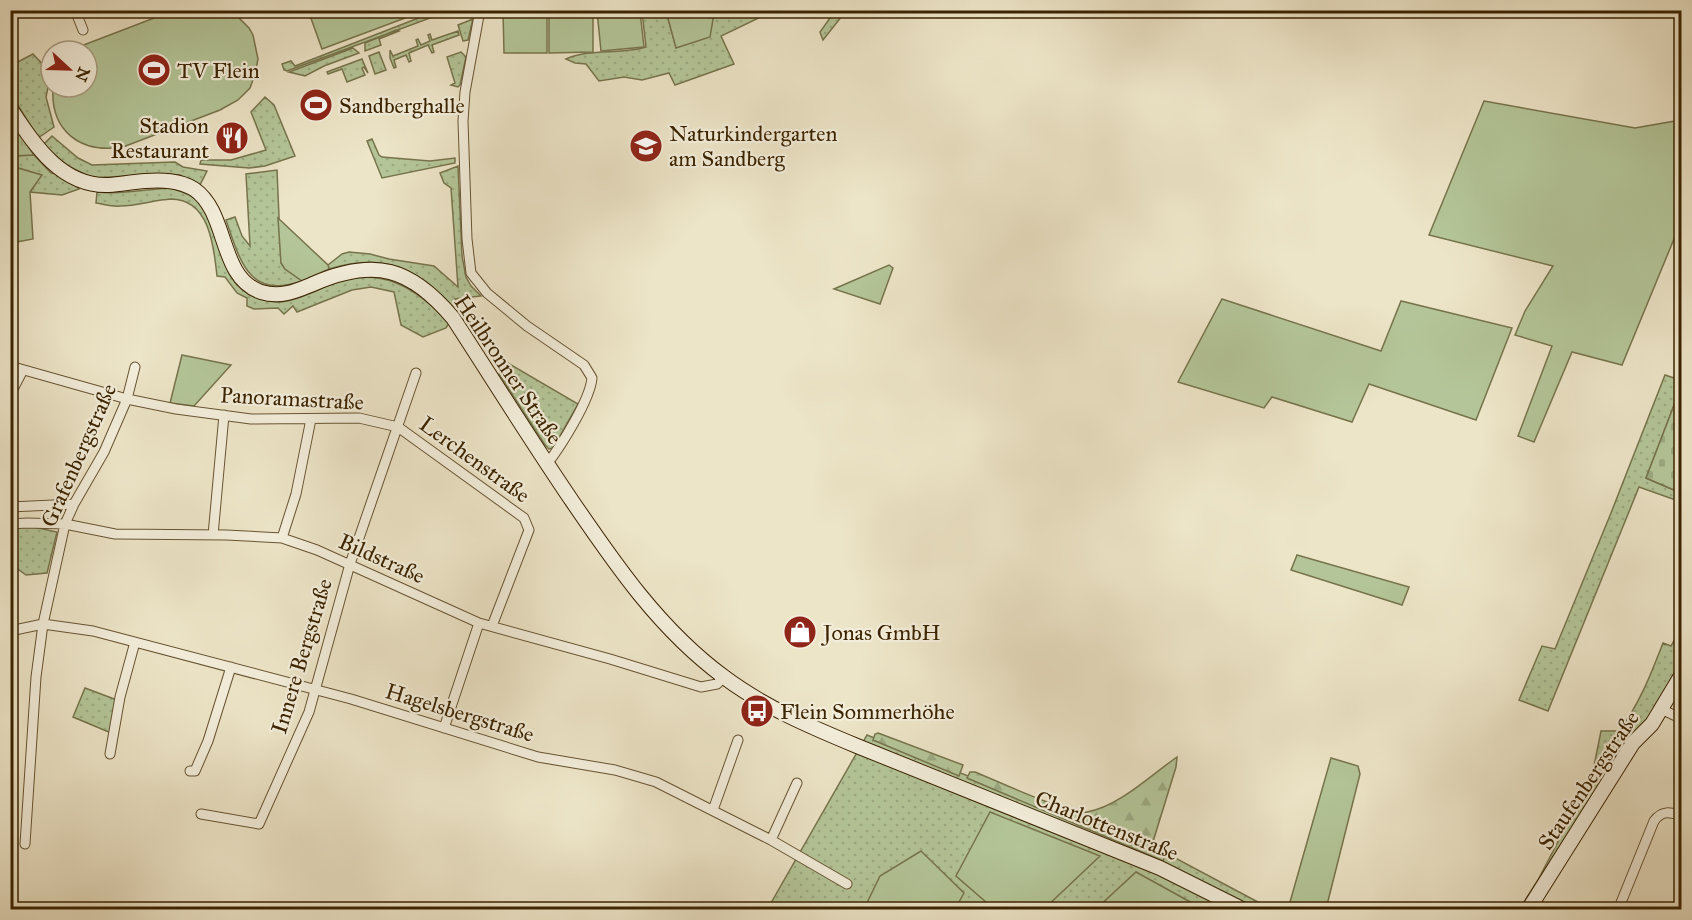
<svg xmlns="http://www.w3.org/2000/svg" width="1692" height="920" font-family="'IM FELL Great Primer',serif">
<style>
.grass{fill:url(#grass-dots);stroke:#77744c;stroke-width:1.5}
.forest{fill:url(#forest-firs);stroke:#77744c;stroke-width:1.5}
.cemetery{fill:url(#cemetery-stones);stroke:#77744c;stroke-width:1.5}
.park{fill:url(#park-tufts);stroke:#77744c;stroke-width:1.5}
.garden{fill:#b4c699;stroke:#77744c;stroke-width:1.5}
.lines{fill:none;stroke-linecap:round;stroke-linejoin:round}
.street-casing{stroke:#675432;stroke-width:11}
.secondary-casing{stroke:#3a2300;stroke-width:16}
.street{stroke:#f3eedb;stroke-width:9}
.secondary{stroke:#f3eedb;stroke-width:14}
.labels{text-anchor:middle;stroke-width:4.5;stroke-linejoin:round;paint-order:stroke}
.poi-label{font-size:22px;fill:#3a2300;stroke:#f3eedb;text-anchor:start}
.street-label{font-size:22px;fill:#3a2300;stroke:#f3eedb}
</style>
<defs>
<pattern id="grass-dots" width="8" height="8" patternUnits="userSpaceOnUse" patternTransform="scale(1.5)"><rect width="8" height="8" fill="#b4c699"/><path d="M2 2h.1M6 6h.1" fill="none" stroke="#9caa82" stroke-width="1.8" stroke-linecap="round"/></pattern>
<pattern id="forest-firs" width="22" height="20" patternUnits="userSpaceOnUse" patternTransform="scale(1.5)"><rect width="22" height="20" fill="#b4c699"/><path d="M5 1l3.5 6h-7zM16 11l3.5 6h-7z" fill="#9caa82"/></pattern>
<pattern id="cemetery-stones" width="16" height="16" patternUnits="userSpaceOnUse" patternTransform="scale(1.5)"><rect width="16" height="16" fill="#b4c699"/><path d="M2 7V4a2 2 0 0 1 4 0v3zM10 15v-3a2 2 0 0 1 4 0v3z" fill="#9caa82"/></pattern>
<pattern id="park-tufts" width="24" height="20" patternUnits="userSpaceOnUse" patternTransform="scale(1.5)"><rect width="24" height="20" fill="#b4c699"/><path d="M3 7l-1-3M5 7V3M7 7l1-3M15 17l-1-3M17 17v-4M19 17l1-3" fill="none" stroke="#9caa82"/></pattern>
</defs>
<rect width="100%" height="100%" fill="#ede5c8"/>
<filter id="stains"><feTurbulence type="fractalNoise" baseFrequency=".00333" numOctaves="4"/><feColorMatrix values="0 0 0 0 .2 0 0 0 0 .09 0 0 0 0 .02 0 0 0 .5 -.17"/></filter>
<radialGradient id="worn" r=".72"><stop offset=".6" stop-color="#630" stop-opacity="0"/><stop offset="1" stop-color="#630" stop-opacity=".3"/></radialGradient>
<path class="grass" d="M439,10l25,1 -7,3 -11,-2 -159,59 -3,-1 -2,-6 9,-3 4,5z
M642,11h24l10,36 37,-28 -4,-8h64l-52,25 13,28 -59,21 -6,-12 -27,7 -18,-3 -25,4 -13,-17 -11,-1 -9,-4c25,-11 54,-4 80,-12z
M835,11h11l-23,29 -3,-8z
M473,19l-5,21 -5,1 -5,-16z
M396,30l3,1 -20,8 2,6 -16,6v-8z
M458,31l1,4 -27,10 2,7 -2,1 -4,-8 -19,8 2,8 -2,1 -3,-7 -12,5 2,7 -2,1 -4,-10v-8l3,6 25,-10 -2,-6 2,-1 3,6 9,-4 -2,-6 2,-1 2,6z
M353,48l6,5 -35,13 -19,10 -16,-4z
M379,52l7,18 -11,4 -6,-18z
M461,52l5,5 -6,28 -2,2 -7,-2 4,-2 -8,-26z
M33,54l18,19 -5,24 8,30 -16,11 -27,-44 -1,-28z
M362,59l6,14 -4,-6 -2,1 3,7 -18,7 -5,-13 -14,5 -1,-2z
M265,97l9,8 21,51 -30,10 -16,2 -49,-4 1,-4h30l35,-10 -15,-38z
M52,136l26,22 14,7 83,-3 8,5 24,4 -7,14 -20,-10 -20,-1 -67,4 -25,-12 -25,-21z
M372,139l7,16 3,2 48,4 25,-3v5l-73,15 -15,-37z
M34,155l17,18 14,2 14,14 -17,6 -32,-3 11,-17 -30,-9v-10z
M458,166l4,90 4,21 5,9 10,10 -26,3 8,21c-39,-46 -70,-71 -134,-51l-1,-4 14,-11 7,-2 21,2 19,5 45,7 24,21 -7,-99 -7,-5 -4,-10z
M277,170l4,93 4,6 17,12c-53,19 -62,-20 -76,-61l9,-3 7,19 8,10 -4,-72z
M171,188c10,3 22,7 29,15 5,5 8,14 10,20 11,26 17,59 44,73 28,15 53,-2 78,-12 49,-19 85,4 117,39l-3,5 -23,9 -22,-12 -7,-33 -23,-5 -19,3 -55,22 -4,-6 -9,8 -6,-6 -24,1 -7,-3v-8l-10,-5 -12,-16 -8,-1c-3,-28 -7,-77 -46,-77 -17,1 -34,7 -51,7 -8,1 -16,-2 -24,-3l1,-11c25,3 49,-3 74,-4z
M506,362l72,42 -25,44 -4,1 -4,-4 -46,-71z
M1681,366v21l-35,91 35,15v9l-42,-15 -91,224 -29,-11 23,-54 13,3 56,-136 54,-138 12,4z
M29,526l28,6 -10,41 -21,2 -11,-8 -4,12v-50z
M1681,628v43l-146,238 -46,1 9,-6 21,1 5,-3 14,-22 54,-104 9,-45h18c20,-26 32,-57 44,-88l8,3z
M85,688l32,12 -6,33 -38,-16z
M867,735l298,121 1,-3 105,56 -504,1z"/>
<path class="forest" d="M878,733l85,32 -4,11 -86,-36 2,-6z
M1177,757l-1,10 -24,78 14,8 -3,8 -196,-83 3,-6h5c20,8 95,43 112,40 31,-5 64,-37 90,-55z"/>
<path class="cemetery" d="M1681,387v106l-35,-15z"/>
<path class="park" d="M10,120l24,35 -23,1z"/>
<path class="garden" d="M175,10l54,1 5,2 15,15 4,7 5,24 -3,15 -5,14 -12,12 -18,10 -97,37c-43,7 -73,-16 -70,-60h34v-36h-19z
M308,10h116v1l-102,38z
M503,11h44v42h-43z
M549,11h44v41l-44,1z
M597,11h43l4,36 -43,4z
M666,11h43l4,8 -3,18 -34,11z
M1484,101l151,27 46,-8v102l-59,143 -50,-13 -38,90 -16,-6 34,-90 -37,-11 10,-24 28,-45 -124,-31z
M11,166l31,9 -12,17 3,47 -22,4z
M278,218l50,47 1,4 -27,12 -17,-12 -4,-6z
M889,265l4,3 -13,36 -46,-15z
M1222,299l159,52 20,-50 111,27 -36,92 -107,-36 -17,38 -80,-25 -8,11 -86,-26z
M182,355l49,10 -37,41 -24,-3z
M1297,555l112,32 -7,18 -111,-35z
M1331,758l27,8 2,8 -34,135h-38z
M990,812l110,44 -56,53h-50l-38,-33z
M921,851l43,42 -9,16h-91l16,-33z
M1136,872l67,37h-107z"/>
<g class="lines">
<g class="street-casing">
<path id="street" d="M75,10l8,20
M480,10l-15,82 -2,29 4,118 4,34 16,20 40,33 57,39 8,13c-2,22 -31,68 -45,86
M10,366l117,33 49,10 75,10 108,-1 39,9 126,91 5,12 -37,96
M10,395l13,-25
M10,507l64,-3
M10,524l17,-1 38,1 50,10 111,1 56,3 35,12 162,73 131,36 91,28 16,-3 7,-7
M213,535l11,-120
M282,538l14,-44 15,-75
M10,631l33,-7 50,7 258,68 187,58 77,13 41,12 115,58 76,44
M1661,709l21,10
M444,728l35,-105
M110,754l10,-57 15,-55
M190,771h5l13,-30 23,-74
M713,810l25,-70
M201,814l58,10 50,-112 41,-148 66,-191
M771,840l26,-57
M25,844l11,-167 7,-53 22,-100 9,-20 30,-52 23,-53 8,-32
M1618,910l36,-89c8,-11 16,-9 28,-5"/>
</g>
<g class="secondary-casing">
<path id="secondary" d="M10,108c24,36 51,79 99,77 12,-1 24,-3 36,-4 17,-1 34,-1 49,8 35,24 24,88 67,103 20,6 35,-1 52,-8 62,-27 98,-16 140,34 39,60 77,121 117,180 45,66 89,131 154,179 40,30 87,50 133,69l303,122 84,42
M1528,910l105,-167 19,-19 30,-50"/>
</g>
<use href="#street" class="street"/>
<use href="#secondary" class="secondary"/>
</g>
<defs>
<g id="stadium-disc" transform="scale(1.725)"><circle r="9.5" fill="#8f2418" stroke="#f3eedb"/><path d="M0-5a6.5 5 0 1 0 0 10a6.5 5 0 1 0 0-10ZM-3.5-1.8h7v3.6h-7Z" fill="#fff"/></g>
<g id="restaurant-disc" transform="scale(1.725)"><circle r="9.5" fill="#8f2418" stroke="#f3eedb"/><path d="M-5-6h1v4h1v-4h1v4h1v-4h1v5L-1.5 .5V6h-2V.5L-5-1ZM5-6V6H3V1.5H1.5Q1.5-4 5-6Z" fill="#fff"/></g>
<g id="school-disc" transform="scale(1.725)"><circle r="9.5" fill="#8f2418" stroke="#f3eedb"/><path d="M0-5L7-2L0 1L-7-2ZM-4 1L0 2.5L4 1V4Q0 6-4 4Z" fill="#fff"/></g>
<g id="shop-disc" transform="scale(1.725)"><circle r="9.5" fill="#8f2418" stroke="#f3eedb"/><path d="M-5-2.5h2.3a2.7 3.5 0 0 1 5.4 0H5L5.5 6h-11ZM-1.5-2.5h3a1.5 2.3 0 0 0-3 0Z" fill="#fff"/></g>
<g id="bus-disc" transform="scale(1.725)"><circle r="9.5" fill="#8f2418" stroke="#f3eedb"/><path d="M-5-6H5V4H4V6H2V4H-2V6H-4V4H-5ZM-3.5-4V0h7V-4ZM-3.5 1.2v1.5H-2V1.2ZM2 1.2v1.5H3.5V1.2Z" fill="#fff"/></g>
</defs>
<g fill-rule="evenodd">
<use href="#stadium-disc" x="154" y="70"/>
<use href="#stadium-disc" x="316" y="105"/>
<use href="#restaurant-disc" x="232" y="138"/>
<use href="#school-disc" x="646" y="146"/>
<use href="#shop-disc" x="800" y="632"/>
<use href="#bus-disc" x="757" y="711"/>
</g>
<g class="labels">
<g class="poi-label">
<text x="177" y="78">TV Flein</text>
<text x="339" y="113">Sandberghalle</text>
<text x="209" y="133" text-anchor="end">Stadion<tspan x="209" dy="25">Restaurant</tspan></text>
<text x="669" y="141">Naturkindergarten<tspan x="669" dy="25">am Sandberg</tspan></text>
<text x="823" y="640">Jonas GmbH</text>
<text x="780" y="719">Flein Sommerhöhe</text>
</g>
<g class="street-label">
<text transform="translate(509 369) rotate(56)" y="8">Heilbronner Straße</text>
<text transform="translate(292 398) rotate(3)" y="8">Panoramastraße</text>
<text transform="translate(78 455) rotate(-66)" y="8">Grafenbergstraße</text>
<text transform="translate(475 459) rotate(36)" y="8">Lerchenstraße</text>
<text transform="translate(382 558) rotate(24)" y="8">Bildstraße</text>
<text transform="translate(301 656) rotate(-73)" y="8">Innere Bergstraße</text>
<text transform="translate(460 712) rotate(17)" y="8">Hagelsbergstraße</text>
<text transform="translate(1588 780) rotate(-56)" y="8">Staufenbergstraße</text>
<text transform="translate(1107 825) rotate(22)" y="8">Charlottenstraße</text>
</g>
</g>
<rect width="1692" height="920" fill="none" stroke="#ede5c8" stroke-width="36"/>
<rect x="12" y="12" width="1668" height="896" fill="none" stroke="#3a2300" stroke-width="3"/>
<rect x="18" y="18" width="1656" height="884" fill="none" stroke="#3a2300" stroke-width="1.5"/>
<g transform="translate(69 69) rotate(112)"><circle r="28" fill="#f3eedb" stroke="#a99d83" stroke-width="1.5"/>
<path d="M0-4.5L10 22L0 15L-10 22Z" fill="#8f2418"/>
<text y="-9" font-size="16" font-weight="bold" text-anchor="middle" fill="#3a2300">N</text>
</g>
<rect width="100%" height="100%" filter="url(#stains)"/>
<rect width="100%" height="100%" fill="url(#worn)"/>
</svg>
